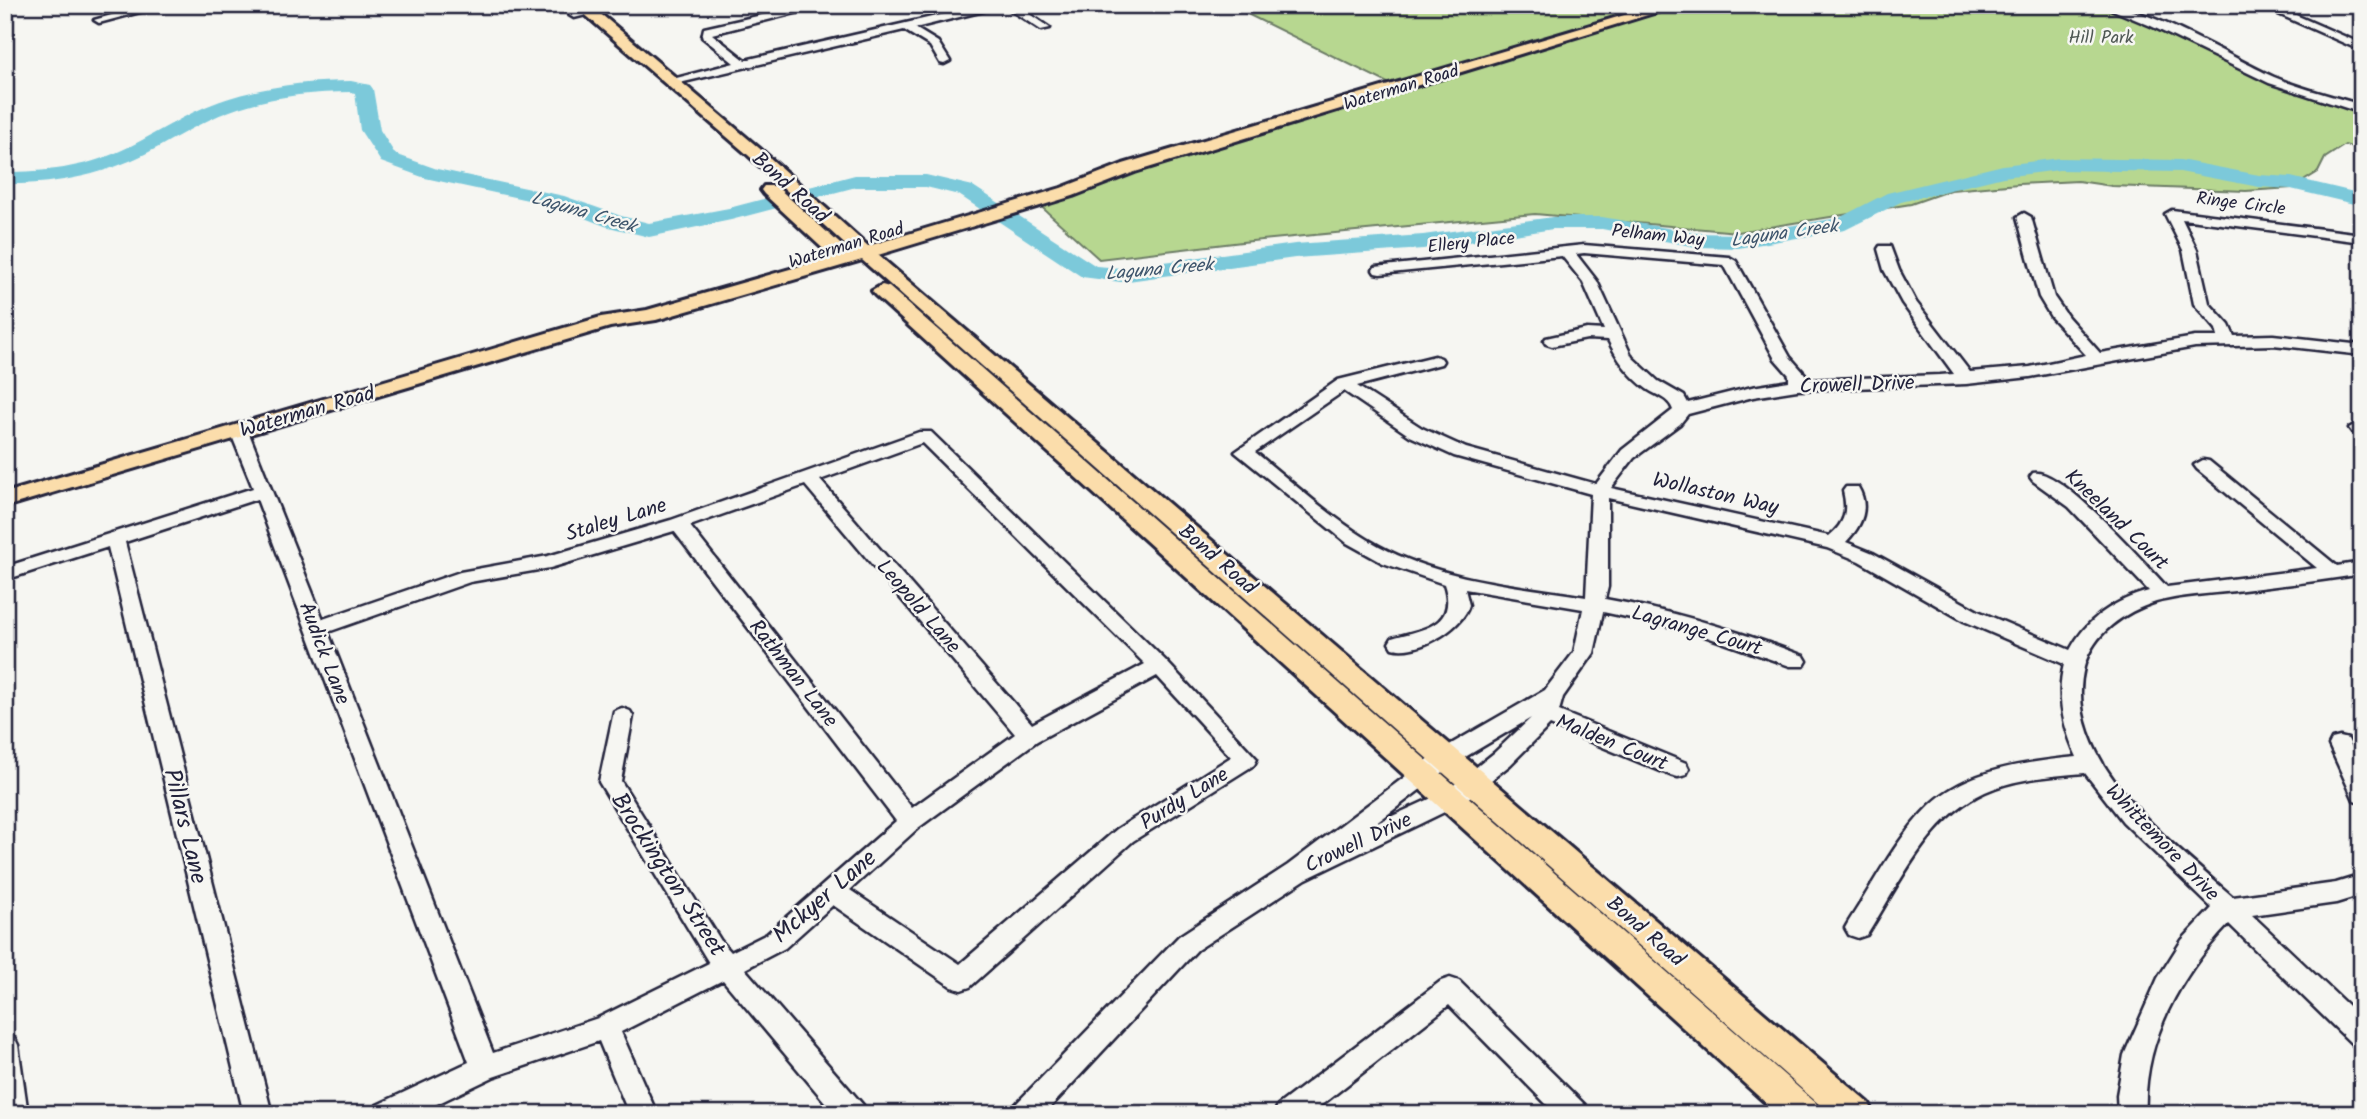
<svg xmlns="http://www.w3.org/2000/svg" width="2367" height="1119" font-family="Kalam,sans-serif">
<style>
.green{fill:#b7d790;stroke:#6c7c66;stroke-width:2}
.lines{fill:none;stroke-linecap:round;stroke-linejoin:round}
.river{fill:#7cc9da;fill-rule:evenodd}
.minor-casing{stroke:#22223b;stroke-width:5}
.major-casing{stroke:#22223b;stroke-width:6}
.minor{fill:#f6f6f2;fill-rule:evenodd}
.major{fill:#fbddab;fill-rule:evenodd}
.labels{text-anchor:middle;stroke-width:5;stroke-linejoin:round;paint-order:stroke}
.far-park-label{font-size:18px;fill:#4f5854;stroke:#f6f6f2}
.far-street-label{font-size:18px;fill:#22223b;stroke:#f6f6f2}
.far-water-label{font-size:19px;font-style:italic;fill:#3d546b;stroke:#f6f6f2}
.street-label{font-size:21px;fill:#22223b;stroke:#f6f6f2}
.near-street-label{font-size:24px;fill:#22223b;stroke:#f6f6f2}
</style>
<rect width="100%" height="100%" fill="#f6f6f2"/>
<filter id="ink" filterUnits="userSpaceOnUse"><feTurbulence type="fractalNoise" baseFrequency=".0143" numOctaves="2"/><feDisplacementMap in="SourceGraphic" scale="14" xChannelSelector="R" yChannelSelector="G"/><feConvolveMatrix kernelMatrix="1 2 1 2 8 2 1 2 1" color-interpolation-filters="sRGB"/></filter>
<g filter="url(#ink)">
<path class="green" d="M1229,5h867c93,29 167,86 266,107v38l-17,-5 -20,13 -7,14 -26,16 -46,3 -134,-5 -34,-5 -59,3 -68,6 -40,14 -173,28 -203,-18 -293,28 -143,17 -63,-57 356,-117z"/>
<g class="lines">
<path class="river" d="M351,81l19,4 3,4 7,41 15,24 42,15 127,27 57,20 28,7 80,-15 126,-33h71l47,11 123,80 25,2 174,-24 128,-9 130,-18h49l94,16 42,1 101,-16 48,-25 116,-28 56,-7 121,2 79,15 32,2 71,17v12l-71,-17 -32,-2 -79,-15 -121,-2 -56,7 -102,25 -56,28 -107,18 -42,-1 -94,-18h-49l-130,20 -128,9 -174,24 -39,-5 -123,-82 -33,-8h-70l-125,33 -82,17 -44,-11 -54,-21 -126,-27 -44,-16 -21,-32 -5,-37 -4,-1c-40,0 -83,5 -121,19 -28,10 -54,27 -81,41 -45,23 -93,33 -144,32v-12c40,0 78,-4 115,-21 29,-13 55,-31 85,-44 44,-19 98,-26 146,-26z"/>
<g class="minor-casing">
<path id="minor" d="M147,5h19l-67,18 -5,-3z
M605,5h21l-52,13 -5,-3z
M806,5h21l-115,29 33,26 239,-55h32l34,23 -9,2 -37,-24 -89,22 23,14 12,19 -6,3 -4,-1 -10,-17 -26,-16 -233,55 -6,-4 69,-18 -32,-26 2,-9z
M2101,5c45,0 129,52 173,72 28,12 59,19 88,28v8l-93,-30 -118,-57z
M2258,5h15l89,39v7z
M2172,210l190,24v8l-180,-23 15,31 12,53 20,22 5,11 39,-1 89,10v10l-89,-10 -78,2 -165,30 -64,7 -169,6 -44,7 -65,17 -8,10 -46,34 -23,30 218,48c16,-13 19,-25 14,-45l3,-4h12c12,20 4,39 -12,55l27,11 105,58 92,39c17,-32 45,-50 79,-59l-80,-84 -36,-26 -3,-4 3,-4c27,-7 113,92 134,114l150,-19 -120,-99 -3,-4 9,-5 6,1 128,105 25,-4v12c-42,7 -85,12 -127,17 -26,3 -54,4 -79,11 -32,10 -63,31 -72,65 -23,94 88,176 149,230l103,-14 26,-8v20l-26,8 -84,12 110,104v30l-9,-4 -124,-121c-48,50 -87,118 -83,190h-28l-1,-19 7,-40 34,-77 24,-38 30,-32 -89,-86 -38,-49c-33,3 -69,5 -100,19 -57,26 -86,93 -118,143l-9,3 -9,-3 -4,-7 4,-7c25,-38 48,-84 81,-116 38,-36 97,-43 147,-48 -14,-30 -21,-61 -13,-93l-100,-43 -105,-60 -32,-13 -219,-50v89l-3,12c69,12 134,32 199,57l3,5 -3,5h-14l-103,-36 -84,-18 -9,41 -31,44 -4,14 127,52 3,6 -3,6 -8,2 -8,-2 -120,-50 -40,40 -49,39 -155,75 -109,71 -153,164h-33l4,-9 164,-169 109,-71 151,-114 106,-61 29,-38 9,-43 -118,-20 4,16c-7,25 -53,50 -77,43l-3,-5 3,-5c32,-9 66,-12 52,-54l-61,-21 -36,-20 -112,-91 103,-72 97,-24 6,2 2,3 -2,3 -84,22 65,42 44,20 130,36 26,-34 51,-40c-4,-12 -16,-14 -26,-21 -18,-13 -30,-30 -39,-49l-21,-1 -35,7 -6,-2 -2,-3 2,-3 41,-9 17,1 -21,-48 -21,-26 -182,18 -5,-1 -2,-3 2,-3 209,-22 145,12 7,4 54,96 15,17v6l135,-5 14,-1 -52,-71 -18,-33 -6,-21 2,-3h10l9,24 17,32 54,70 60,-5 56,-12 -35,-38 -12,-20 -22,-80 7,-4 7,4 23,80 14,20 32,36 95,-16h23l-2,-8 -22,-25 -11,-54 -18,-36zM1584,253l140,12 51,94 14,16v6l-37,6 -64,16 -4,-7 -26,-15 -26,-24 -35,-76 -21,-27zM1344,391l66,45 44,20 137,38 -5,103c-69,-11 -144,-17 -207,-51 -45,-25 -84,-62 -124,-94zM1531,718l-37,35 -49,39 -70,32 80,-61z
M2358,423l4,1v10l-10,-2 -3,-4z
M239,426l9,5 75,188 137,-47 88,-16 123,-36 248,-88h12l235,229 91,98 -3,6 -121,76 -163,146 -9,3 -9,-3 -119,-82 -48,43 -40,21 118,136 4,9h-32l-112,-134 -102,52 36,82h-28l-30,-73 -106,36 -77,37h-43l4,-9 92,-43 -212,-563 -132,43 147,572h-28l-136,-567 -103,33v-13l248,-79 -23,-57zM922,443l223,221 -113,60 -212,-244zM805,485l210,249 -103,74 -222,-282zM674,531l222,290 -129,113 -36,18 -10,-11 -100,-160 12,-65 -3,-5 -8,-3 -8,3 -15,71 110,181 -111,55 -105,35 -165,-421 142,-50 80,-14zM1157,676l74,81 -114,72 -157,135 -110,-74 68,-62 119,-87z
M2340,737l8,2 14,29v35l-8,-3 -25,-55 3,-6z
M1450,978l9,3 126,124 4,9h-33l-107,-109 -139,109h-36l4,-9 163,-124z
M5,1033l9,4 4,8 10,69h-23z"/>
</g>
<g class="major-casing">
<path id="major" d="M574,5h16l31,26 138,117 109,98 193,-58 62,-24 535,-159h22l-545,167 -62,24 -195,59 991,848 5,11h-44l-968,-854 -206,60 -46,7 -605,180v-14l596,-176 46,-7 185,-53 -68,-63 -3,-4 3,-4h12l73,66 3,-1 -104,-96z
M882,285l7,2 927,816 5,11h-43l-903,-819 -3,-4z"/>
</g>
<use href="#minor" class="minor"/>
<use href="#major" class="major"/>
</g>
</g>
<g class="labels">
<g class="far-park-label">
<text x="2101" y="43">Hill Park</text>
</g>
<g class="far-street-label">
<text transform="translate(1401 87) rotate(-17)" y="6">Waterman Road</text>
<text transform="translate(2241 203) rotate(7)" y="6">Ringe Circle</text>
<text transform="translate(1658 235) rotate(6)" y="6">Pelham Way</text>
<text transform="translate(1471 242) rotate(-6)" y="6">Ellery Place</text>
<text transform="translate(846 245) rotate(-17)" y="6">Waterman Road</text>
</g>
<g class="far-water-label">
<text transform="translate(584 211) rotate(16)" y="7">Laguna Creek</text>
<text transform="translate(1784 232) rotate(-8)" y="7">Laguna Creek</text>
<text transform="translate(1159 268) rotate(-5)" y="7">Laguna Creek</text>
</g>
<g class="street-label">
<text transform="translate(791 187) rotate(42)" y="7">Bond Road</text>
<text transform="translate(1857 384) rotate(-2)" y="7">Crowell Drive</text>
<text transform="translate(307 411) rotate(-16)" y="7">Waterman Road</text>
<text transform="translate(1716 493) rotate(13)" y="7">Wollaston Way</text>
<text transform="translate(616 519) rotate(-17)" y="7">Staley Lane</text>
<text transform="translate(2117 519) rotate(44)" y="7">Kneeland Court</text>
<text transform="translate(1218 559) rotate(41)" y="7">Bond Road</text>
<text transform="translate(919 606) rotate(49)" y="7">Leopold Lane</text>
<text transform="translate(1697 630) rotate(16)" y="7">Lagrange Court</text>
<text transform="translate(325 653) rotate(69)" y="7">Audick Lane</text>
<text transform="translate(794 673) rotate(52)" y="7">Rathman Lane</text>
<text transform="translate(1612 742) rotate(22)" y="7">Malden Court</text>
<text transform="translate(1184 798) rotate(-32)" y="7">Purdy Lane</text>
<text transform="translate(1358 842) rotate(-25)" y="7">Crowell Drive</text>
<text transform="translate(2163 842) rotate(46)" y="7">Whittemore Drive</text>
<text transform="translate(1646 931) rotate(41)" y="7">Bond Road</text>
</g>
<g class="near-street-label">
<text transform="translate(186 826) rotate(76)" y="8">Pillars Lane</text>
<text transform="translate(669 874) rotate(57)" y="8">Brockington Street</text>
<text transform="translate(824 896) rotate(-41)" y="8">Mckyer Lane</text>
</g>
</g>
<rect width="2367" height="1119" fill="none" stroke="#f6f6f2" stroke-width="28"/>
<rect x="14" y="14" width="2339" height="1091" fill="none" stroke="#22223b" stroke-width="2.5" filter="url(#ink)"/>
</svg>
